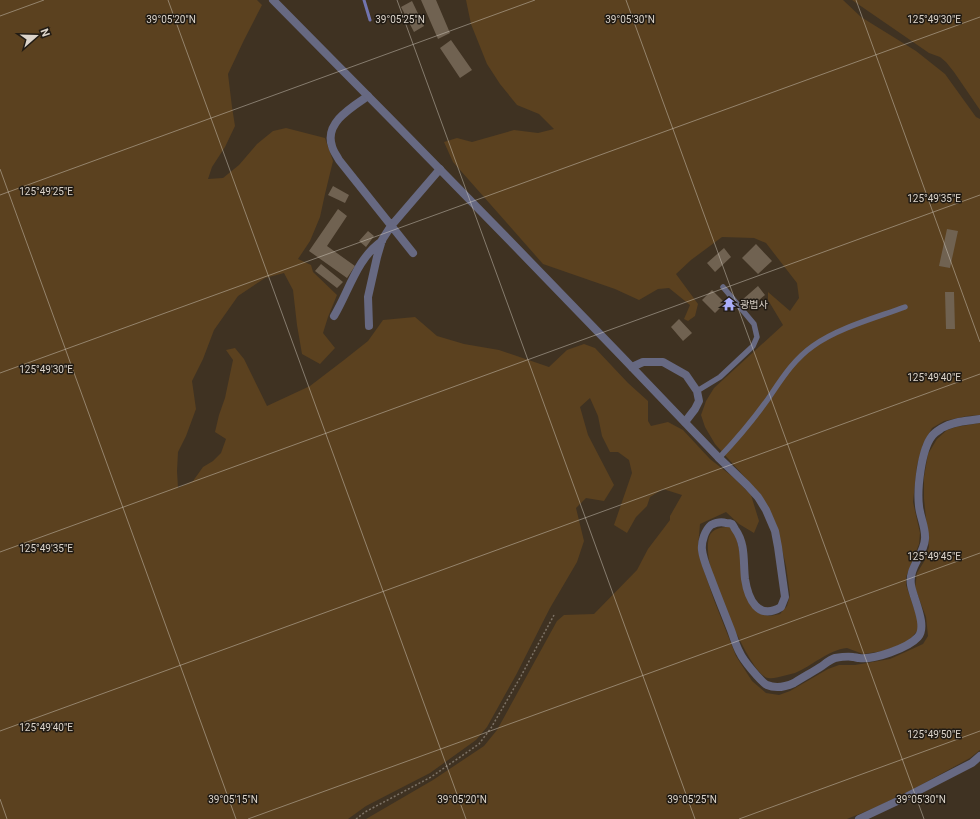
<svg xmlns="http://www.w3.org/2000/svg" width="980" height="819" font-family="Roboto,'Noto Sans KR',sans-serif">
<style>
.green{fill:#5b411f}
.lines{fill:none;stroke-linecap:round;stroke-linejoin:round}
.stream{stroke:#7174af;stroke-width:3}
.building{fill:#706251}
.path{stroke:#7d7265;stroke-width:1.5;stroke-dasharray:2 2;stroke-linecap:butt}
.service{stroke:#676982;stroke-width:5.5}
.minor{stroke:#676982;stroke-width:8}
.tertiary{stroke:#676982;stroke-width:8}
.ticks{fill:none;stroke:#dcd4ca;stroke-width:1;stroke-opacity:0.45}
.labels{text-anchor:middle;stroke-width:3;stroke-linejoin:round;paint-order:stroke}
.poi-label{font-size:10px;fill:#dcd4ca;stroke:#211b14;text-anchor:start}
.ticks-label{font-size:10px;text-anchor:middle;fill:#dcd4ca;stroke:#211b14;stroke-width:3;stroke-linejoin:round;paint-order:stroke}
</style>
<rect width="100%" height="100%" fill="#3f3222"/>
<path class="green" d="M0,0h257l5,5 -18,35 -16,34 4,33 3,19 -10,21 -13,20 -4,12 15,-1 16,-13 18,-21 16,-13 13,-3 39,10 8,23 -8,33 -5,23 -10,24 -12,18 13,6 2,7 24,23 -9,22 -5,16 12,15 -15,16 -18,-10 -5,-29 -4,-35 -9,-17 -19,5 -27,18 -24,34 -11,29 -11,22 4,28 -10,27 -8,16 -1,19 1,17 15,-7 10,-14 10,-6 8,-8 5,-14 -11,-7 4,-17 6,-17 8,-38 -7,-10 9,-2 9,11 23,47 43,-20 34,-26 24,-19 15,-21 32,-3 22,19 27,8 35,6 50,17 18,-17 17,-6 11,4 33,35 20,18v20l3,5 17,-4 15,8 27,29 23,18 18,18 8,26 -5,12 -15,-9 -13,-12 -26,12 -2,23 3,15 13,38 22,56 16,25 14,12 13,2 11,-4 38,-22 11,-4h16l35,-6 33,-15 5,-8 -2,-19 -11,-29 2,-15 8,-13 4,-13 -5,-48v-22l4,-23 9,-15 10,-9 9,-3 24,-4v327l-10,8c-40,22 -80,45 -123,61h-481l67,-39 51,-34 13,-16 60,-109 7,-6 30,-1 43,-44 11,-21 22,-29v-4l12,-21 -19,-6 -13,8 -3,9 -11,11 -9,16 -13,-8 18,-52 -3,-13 -11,-8h-8l-8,-16 -4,-20 -8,-18 -10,9 8,28 26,50 -10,16 -18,-3 -10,10 8,33 -7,21 -27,46 -34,67 -29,52 -11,13 -46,33 -64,33 -18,13h-348z
M466,0h377l18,17 55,34 29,23 31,43 4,2v296l-13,1 -23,5 -12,7 -9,16 -6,21 -4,37 7,31 -1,11 -13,33v8l12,35v10l-6,7 -7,6 -22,8 -20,3 -16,-6c-19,2 -35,18 -52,25 -4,1 -8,2 -12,3 -5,1 -10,3 -15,2 -18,-3 -56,-98 -59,-117 -1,-8 -2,-17 0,-24 3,-9 13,-10 21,-10l6,10 17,70 7,7 10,2 10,-2 7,-8 3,-11 -4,-29 -10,-42 -26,-41 -35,-39 -10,-17 -4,-12 5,-14 8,-13 69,-63 -15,-25v-8l22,19 9,-13 -2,-15 -31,-40 -12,-5 -32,-1 -31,23 -15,14 22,30 -3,12 -7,5 -4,-2 6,-14 -21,-17 -11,1 -19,11 -24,-11 -72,-25 -90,-102 -9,-20 13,-4 15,4 42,-12 24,3 16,-4 -15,-15 -22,-9 -17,-21 -13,-20 -16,-40z
M852,0h128v110l-26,-38 -8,-10 -6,-5 -11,-4z"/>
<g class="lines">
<path class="stream" d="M364,0l6,20"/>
</g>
<path class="building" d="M421,0h15l14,33 -12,6z
M412,1l12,25 -10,6 -13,-25z
M451,40l21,30 -12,8 -20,-30z
M333,186l16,9 -4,8 -17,-8z
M338,209l9,7 -20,30 28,20 -8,12 -38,-27z
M947,229l11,2 -8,37 -11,-2z
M368,231l6,5 -8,11 -7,-6z
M756,244l16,17 -14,13 -16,-16z
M724,248l7,9 -16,15 -8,-9z
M321,264l22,18 -6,6 -22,-17z
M758,286l7,9 -15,13 -8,-8z
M712,290l13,13 -10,10 -13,-13z
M945,292h9l1,37h-9z
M679,319l13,14 -9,8 -12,-14z"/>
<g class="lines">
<path class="path" d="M356,819l9,-7 66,-35 48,-33 12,-16 30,-52 33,-61"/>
<path class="service" d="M697,391l23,-14 33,-31 4,-9 -3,-13 -31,-37
M719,458c18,-19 34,-38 49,-59 13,-19 25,-39 45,-53 25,-18 62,-28 92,-39"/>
<path class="minor" d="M368,96c-16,11 -44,27 -36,50 1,5 5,10 7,14l74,93
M334,316c15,-25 23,-58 48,-75
M369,326l-1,-29 9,-40 5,-17 9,-14 49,-57
M632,367l11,-5h20l23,13 11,16 2,10 -4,8 -10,13
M719,458l28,27 11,12 8,13 9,21 3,16 7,50 -4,10c-23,14 -33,-8 -36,-28 -2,-17 1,-35 -10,-50 -1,-2 -2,-4 -3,-5 -2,-1 -4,-1 -6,-1 -5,-2 -11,0 -15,2 -6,5 -10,17 -9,25 1,9 5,18 8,26 7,19 14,36 21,54 3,8 5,16 9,23 3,7 21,29 27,32 9,4 18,2 27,-2 9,-6 19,-11 28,-17 4,-3 9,-7 13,-8 6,-1 13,-2 18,-1 2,0 4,1 6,1 15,2 49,-10 59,-21 10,-11 -5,-39 -7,-52 -3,-17 13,-30 14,-46 1,-11 -5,-22 -6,-33 -2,-17 2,-56 13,-70 2,-3 7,-6 10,-8 11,-7 26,-7 38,-9
M859,819l45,-21 68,-35 8,-7"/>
<path class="tertiary" d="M273,0c150,151 299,304 446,458"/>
</g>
<path class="ticks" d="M168,0l298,819M397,0l298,819M626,0l298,819M856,0l124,342M0,16l44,-16M0,169l236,650M0,195l535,-195M0,373l980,-356M0,552l980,-357M0,731l980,-357M0,799l7,20M248,819l732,-266M739,819l241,-88"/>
<defs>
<g id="temple-bare" transform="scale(1.08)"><path d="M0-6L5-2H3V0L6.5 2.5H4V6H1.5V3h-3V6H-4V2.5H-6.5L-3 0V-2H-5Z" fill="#abaffb" stroke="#211b14" stroke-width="2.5" paint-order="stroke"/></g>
</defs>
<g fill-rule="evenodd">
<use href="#temple-bare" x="729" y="304"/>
</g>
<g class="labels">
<g class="poi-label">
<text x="740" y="308">광법사</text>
</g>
</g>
<g class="ticks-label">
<text x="171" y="23">39°05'20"N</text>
<text x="630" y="23">39°05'30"N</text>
<text x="400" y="23">39°05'25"N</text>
<text x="934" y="23">125°49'30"E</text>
<text x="46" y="195">125°49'25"E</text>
<text x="934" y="202">125°49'35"E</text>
<text x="46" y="373">125°49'30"E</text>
<text x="934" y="381">125°49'40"E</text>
<text x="46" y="552">125°49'35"E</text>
<text x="934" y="560">125°49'45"E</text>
<text x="46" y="731">125°49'40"E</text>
<text x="934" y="738">125°49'50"E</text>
<text x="233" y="803">39°05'15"N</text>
<text x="462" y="803">39°05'20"N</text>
<text x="692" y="803">39°05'25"N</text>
<text x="921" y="803">39°05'30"N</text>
</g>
<g transform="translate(36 36) rotate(70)" stroke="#211b14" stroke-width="3" paint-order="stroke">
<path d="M0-3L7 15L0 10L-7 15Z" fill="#dcd4ca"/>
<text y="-6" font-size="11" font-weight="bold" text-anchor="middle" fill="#dcd4ca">N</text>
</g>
</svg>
